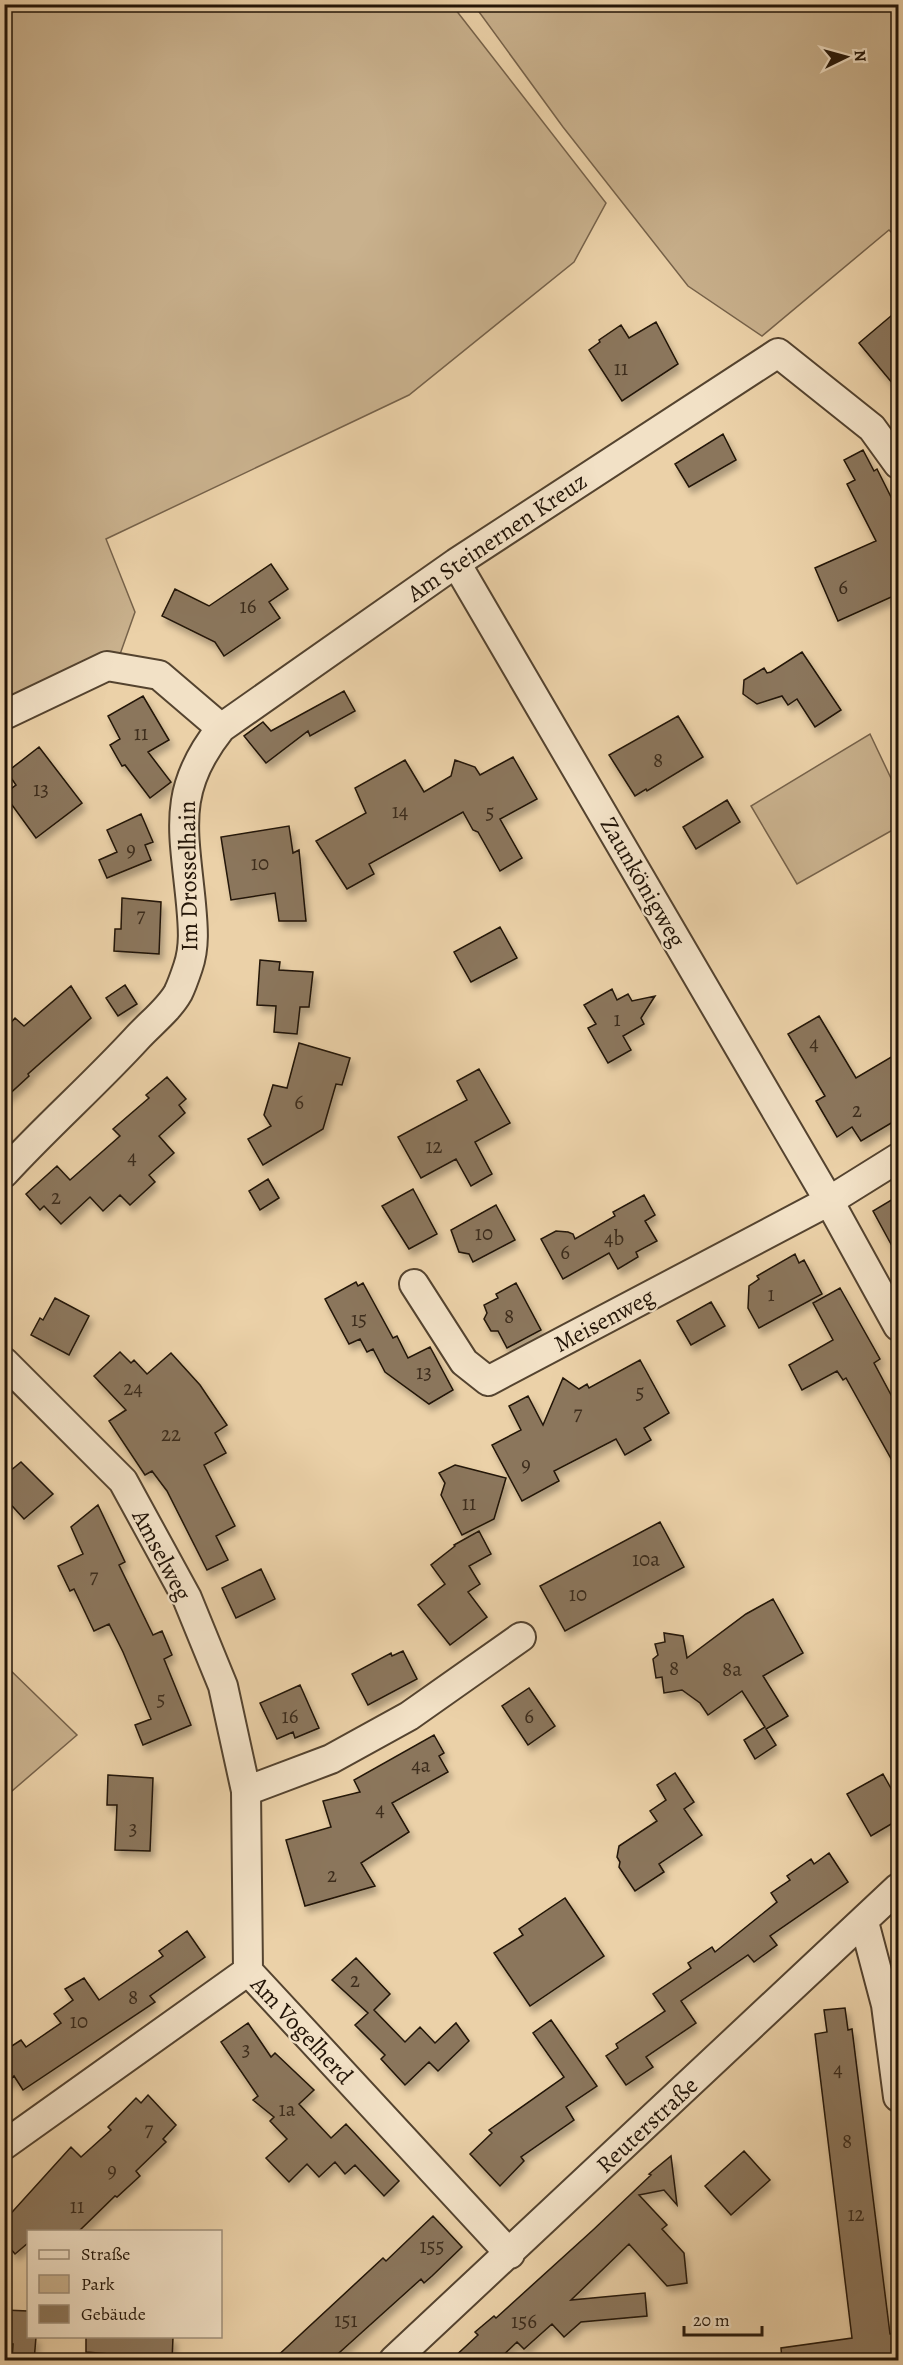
<svg xmlns="http://www.w3.org/2000/svg" width="903" height="2365" font-family="Alegreya,serif">
<style>
.green{fill:#c9b18d;stroke:#76624a;stroke-width:1.5}
.building{fill:#8b765b;stroke:#221407;stroke-width:1.5;filter:url(#shadow)}
.lines{fill:none;stroke-linecap:round;stroke-linejoin:round}
.street-casing{stroke:#54432f;stroke-width:32}
.street{stroke:#f2e1c6;stroke-width:28}
.labels{text-anchor:middle;stroke-width:4.5;stroke-linejoin:round;paint-order:stroke}
.number-label{font-size:21px;fill:#3c2c1c}
.street-label{font-size:24px;fill:#221407;stroke:#f2e1c6}
</style>
<defs>
<filter id="shadow"><feDropShadow dx="3.5" dy="6" stdDeviation="3" flood-color="#0004"/></filter>
</defs>
<rect width="100%" height="100%" fill="#ebd1a8"/>
<filter id="stains"><feTurbulence type="fractalNoise" baseFrequency=".00333" numOctaves="4"/><feColorMatrix values="0 0 0 0 .2 0 0 0 0 .09 0 0 0 0 .02 0 0 0 .5 -.17"/></filter>
<radialGradient id="worn" r=".72"><stop offset=".6" stop-color="#630" stop-opacity="0"/><stop offset="1" stop-color="#630" stop-opacity=".3"/></radialGradient>
<path class="green" d="M4,5h448l154,198 -32,59 -165,133 -303,144 29,73 -17,48 -114,48z
M474,5h424v234l-9,-9 -127,106 -74,-50 -125,-159z
M870,734l28,59v34l-101,57 -46,-78z
M4,1664l73,71 -72,62h-1z"/>
<path class="building" d="M898,310v80l-39,-47z
M656,322l22,42 -56,37 -33,-51 11,-8 -1,-2 22,-15 8,13z
M723,434l13,26 -47,27 -14,-23z
M863,450l11,21 3,-2 21,42v83l-60,27 -23,-53 61,-27 -29,-57 8,-4 -11,-20z
M271,564l17,25 -19,13 11,16 -56,38 -9,-14 -53,-26 13,-27 34,17z
M802,652l39,58 -26,17 -18,-28 -9,6 -6,-9 -25,8 -14,-10 1,-14 20,-12 3,5 4,-1z
M344,691l11,20 -45,25 -2,-5 -42,32 -22,-27 19,-14 8,9z
M143,696l26,44 -21,12 23,30 -21,16 -25,-33 -3,1 -12,-21 10,-6 -12,-23z
M678,716l25,41 -56,34 -1,-2 -11,7 -26,-41z
M39,747l43,56 -46,35 -32,-44 12,-9 -9,-13z
M513,757l24,42 -37,20 22,39 -22,13 -22,-39 -5,-2 -10,-18 -94,52 5,10 -27,15 -31,-48 50,-28 -11,-25 50,-28 19,32 27,-16 4,-16 20,7 5,8z
M727,800l13,22 -44,27 -13,-22z
M141,814l12,28 -8,3 6,15 -44,18 -8,-18 18,-8 -10,-22z
M289,826l4,27 6,-3 7,71h-27l-4,-28 -44,7 -10,-63z
M122,898l39,4 -2,52 -45,-3 1,-22h6z
M500,927l17,31 -46,24 -17,-30z
M260,960l20,2 -1,8 34,2 -4,35h-9l-3,27 -23,-2 2,-26 -19,-1z
M125,985l12,19 -19,12 -12,-18z
M71,986l20,32 -63,56 1,2 -25,23v-69l11,-12 9,8z
M612,989l5,11 11,-6 4,7 23,-5 -14,22 3,6 -21,12 8,14 -23,13 -20,-35 8,-4 -12,-19z
M819,1016l37,62 42,-25v66l-37,22 -9,-14 -15,10 -21,-36 9,-5 -37,-62z
M299,1043l51,15 -8,27 -6,-1 -13,45 -60,36 -15,-26 23,-13 -7,-11 9,-30 14,3z
M479,1069l31,54 -35,19 17,32 -21,12 -15,-27 -35,19 -23,-41 69,-37 -10,-19z
M167,1077l19,22 -7,6 6,8 -26,23 15,17 -25,22 6,7 -25,23 -10,-10 -17,16 -13,-14 -29,27 -17,-18 -4,4 -14,-16 31,-28 13,14 50,-44 -7,-7 36,-31 -3,-3z
M268,1179l11,19 -19,12 -11,-19z
M413,1189l24,45 -28,15 -27,-43z
M644,1195l11,20 -10,6 12,20 -21,11 2,5 -20,12 -9,-16 -46,26 -22,-40 15,-8 12,1 5,2 2,5 40,-23 -2,-4z
M898,1196v61l-25,-46z
M496,1205l19,35 -42,22 -4,-8 -10,-2 -8,-22z
M795,1254l4,9 5,-3 18,34 -63,34 -11,-20 1,-22 10,-7 -2,-3z
M356,1282l2,4 5,-3 30,55 4,-2 11,22 22,-11 23,43 -24,14 -44,-32 -12,-23 -6,3 -7,-13 -11,5 -24,-45z
M516,1283l25,47 -34,18 -9,-17h-7l-7,-12 3,-6 -3,-8 14,-7 -2,-4z
M840,1288l40,71 -6,4 24,45v63l-52,-93 -3,2 -6,-9 -35,19 -13,-25 44,-25 -20,-37z
M55,1298l34,18 -20,39 -38,-20 9,-17 3,2z
M711,1302l14,24 -34,19 -14,-24z
M120,1352l11,11 3,-3 13,14 24,-21 29,32 27,40 -12,8 11,20 -22,12 31,61 -19,10 12,24 -21,10 -40,-79 -15,-20 -7,4 -36,-54 17,-11 -32,-34z
M640,1360l29,53 -25,15 7,12 -26,15 -9,-16 -62,32 5,10 -37,20 -30,-56 29,-15 -12,-24 19,-10 15,29 20,-47 16,11 8,-5 2,4z
M21,1462l32,32 -29,25 -20,-22v-21z
M455,1465l51,13 -12,41 -32,16 -21,-40 4,-12 -6,-10z
M98,1505l27,57 -6,3 34,70 9,-4 10,24 -8,4 27,66 -48,20 -8,-20 16,-6 -28,-67 -14,-28 -15,7 -20,-42 -4,2 -12,-25 25,-12 -12,-27z
M660,1522l24,45 -119,64 -25,-45z
M479,1531l12,23 -22,12 11,18 -12,8 19,25 -37,28 -32,-40 27,-21 -14,-19 24,-19 -1,-1z
M261,1569l14,30 -39,19 -14,-30z
M773,1599l30,54 -40,23 25,40 -22,13 10,16 -21,14 -11,-19 21,-13 -23,-36 -34,24 -8,-12 -18,-13 -18,3 -2,-16 -6,1 -3,-19 5,-4 -3,-11 10,-2 -1,-9 19,3 4,22 59,-44z
M403,1651l14,28 -49,26 -16,-31 39,-21 1,3z
M300,1685l19,43 -24,10 -2,-6 -16,7 -17,-36z
M529,1688l26,38 -27,19 -26,-39z
M434,1735l10,18 -5,3 9,16 -56,31 17,29 -48,31 14,23 -70,20 -19,-66 45,-13 -8,-26 37,-9 -6,-12z
M675,1773l19,29 -10,7 18,26 -43,29 5,8 -29,19 -16,-24 1,-5 -3,-5 2,-11 38,-25 -7,-10 16,-11 -9,-15z
M883,1774l15,27v19l-27,16 -24,-42z
M108,1775l45,3 -3,73 -35,-1 2,-45h-10z
M829,1853l19,29 -78,54 7,9 -23,17 -6,-7 -67,46 15,22 -50,34 7,10 -27,18 -20,-29 12,-8 -2,-4 49,-33 -12,-17 38,-26 -3,-5 24,-16 3,5 62,-50 -6,-9 19,-13 -3,-4 24,-17 3,5z
M565,1898l39,58 -74,50 -36,-53 29,-18 -4,-6z
M187,1931l18,26 -55,39 5,6 -132,88 -9,-14 -10,10v-35l17,-11 5,7 35,-24 -7,-9 19,-14 -8,-11 19,-11 15,22 64,-44 -4,-5z
M356,1958l34,36 -16,16 31,32 15,-15 15,16 21,-20 13,18 -31,30 -9,-9 -24,23 -24,-26 4,-4 -30,-30 13,-12 -36,-33z
M845,2008l3,22 4,-1 38,305 8,-1v21l-51,7h-65l-1,-13 71,-10 -37,-304 12,-2 -3,-22z
M551,2020l46,66 -31,21 8,13 -53,37 3,4 -24,25 -30,-32 22,-21 -3,-3 75,-53 -31,-44z
M248,2023l23,34 4,-4 39,37 -15,14 32,34 15,-14 53,57 -15,15 -29,-31 -10,9 -10,-12 -16,15 -12,-13 -18,18 -23,-24 21,-19 -17,-18 4,-4 -21,-17 5,-4 -37,-54z
M148,2095l28,30 -13,14 3,3 -30,29 4,5 -23,21 -2,-1 -37,36h-50v11l-13,11 -11,-13v-20l67,-74 10,10 30,-27 -3,-3 28,-29 5,5z
M744,2151l26,29 -39,35 -26,-29z
M671,2156l6,49 -13,-15 -25,5 28,30 -5,4 22,24 3,30 -20,3 -38,-42 -58,56 74,-7 2,23 -66,6 -17,15 -12,-13 -28,25 -7,-7 -20,19h-47l28,-26 -3,-3 19,-16 2,2 97,-88 58,-55 -2,-1z
M433,2216l29,31 -30,29 -8,7 -3,-4 -91,82h-58l111,-103 3,3z
M4,2310l24,1v26h8l-2,24h-22l1,-17h-9z
M86,2337h87l-1,24h-29l-10,-2v-3l-47,-4z"/>
<g class="lines">
<g class="street-casing">
<path id="street" d="M456,563l373,638 69,125
M4,715l103,-49 52,9 62,53
M4,1173c43,-47 91,-89 134,-136 13,-14 31,-28 40,-44 4,-8 7,-17 10,-26 7,-20 5,-41 3,-63 -7,-74 -20,-113 30,-176l235,-165 322,-210 94,75 26,36
M414,1284l50,78 24,19 341,-180 69,-43
M4,1362l119,119 64,117 36,88 23,105 2,180
M246,1791l85,-32 78,-43 112,-79
M864,1922l22,83 12,92
M4,2145l244,-174 262,283
M394,2360l504,-472"/>
</g>
<use href="#street" class="street"/>
</g>
<g class="labels">
<g class="number-label">
<text x="621" y="375">11</text>
<text x="843" y="594">6</text>
<text x="248" y="613">16</text>
<text x="141" y="740">11</text>
<text x="658" y="767">8</text>
<text x="41" y="796">13</text>
<text x="400" y="818">14</text>
<text x="490" y="819">5</text>
<text x="131" y="856">9</text>
<text x="260" y="870">10</text>
<text x="141" y="922">7</text>
<text x="617" y="1026">1</text>
<text x="814" y="1050">4</text>
<text x="299" y="1109">6</text>
<text x="857" y="1117">2</text>
<text x="434" y="1153">12</text>
<text x="132" y="1164">4</text>
<text x="56" y="1204">2</text>
<text x="484" y="1240">10</text>
<text x="614" y="1245">4b</text>
<text x="565" y="1259">6</text>
<text x="771" y="1301">1</text>
<text x="509" y="1323">8</text>
<text x="359" y="1326">15</text>
<text x="424" y="1379">13</text>
<text x="133" y="1395">24</text>
<text x="640" y="1399">5</text>
<text x="578" y="1420">7</text>
<text x="171" y="1441">22</text>
<text x="526" y="1471">9</text>
<text x="469" y="1510">11</text>
<text x="646" y="1566">10a</text>
<text x="94" y="1583">7</text>
<text x="578" y="1601">10</text>
<text x="674" y="1675">8</text>
<text x="732" y="1676">8a</text>
<text x="161" y="1706">5</text>
<text x="290" y="1723">16</text>
<text x="529" y="1723">6</text>
<text x="421" y="1772">4a</text>
<text x="380" y="1816">4</text>
<text x="133" y="1835">3</text>
<text x="332" y="1882">2</text>
<text x="355" y="1987">2</text>
<text x="133" y="2004">8</text>
<text x="79" y="2028">10</text>
<text x="246" y="2056">3</text>
<text x="838" y="2076">4</text>
<text x="287" y="2116">1a</text>
<text x="149" y="2136">7</text>
<text x="847" y="2148">8</text>
<text x="112" y="2177">9</text>
<text x="77" y="2213">11</text>
<text x="856" y="2221">12</text>
<text x="432" y="2253">155</text>
<text x="346" y="2327">151</text>
<text x="524" y="2328">156</text>
</g>
<g class="street-label">
<text transform="translate(497 537) rotate(-34)" y="8">Am Steinernen Kreuz</text>
<text transform="translate(188 876) rotate(-91)" y="8">Im Drosselhain</text>
<text transform="translate(643 882) rotate(60)" y="8">Zaunkönigweg</text>
<text transform="translate(604 1320) rotate(-28)" y="8">Meisenweg</text>
<text transform="translate(162 1555) rotate(62)" y="8">Amselweg</text>
<text transform="translate(302 2030) rotate(47)" y="8">Am Vogelherd</text>
<text transform="translate(647 2125) rotate(-43)" y="8">Reuterstraße</text>
</g>
</g>
<rect width="903" height="2365" fill="none" stroke="#ebd1a8" stroke-width="24"/>
<rect x="6" y="6" width="891" height="2353" fill="none" stroke="#221407" stroke-width="3"/>
<rect x="12" y="12" width="879" height="2341" fill="none" stroke="#221407" stroke-width="1.5"/>
<rect x="27" y="2230" width="195" height="108" fill="#f2e1c6" stroke="#9f8f7a" stroke-width="1.5"/>
<rect x="39" y="2250" width="30" height="9" fill="#f2e1c6" stroke="#9f8f7a" stroke-width="1.5"/>
<text x="81" y="2260" font-size="18" fill="#221407">Straße</text>
<rect x="39" y="2275" width="30" height="18" fill="#c9b18d" stroke="#9f8f7a" stroke-width="1.5"/>
<text x="81" y="2290" font-size="18" fill="#221407">Park</text>
<rect x="39" y="2305" width="30" height="18" fill="#8b765b" stroke="#9f8f7a" stroke-width="1.5"/>
<text x="81" y="2320" font-size="18" fill="#221407">Gebäude</text>
<g transform="translate(846 57) rotate(85)" stroke="#f2e1c6" stroke-width="4.5" paint-order="stroke">
<path d="M0-4.5L10 22L0 15L-10 22Z" fill="#221407"/>
<text y="-9" font-size="16" font-weight="bold" text-anchor="middle" fill="#221407">N</text>
</g>
<path d="M684 2326v9h78v-9" fill="none" stroke="#221407" stroke-width="3"/>
<text x="693" y="2326" font-size="18" fill="#221407" stroke="#f2e1c6" stroke-width="4.5" paint-order="stroke">20 m</text>
<rect width="100%" height="100%" filter="url(#stains)"/>
<rect width="100%" height="100%" fill="url(#worn)"/>
</svg>
